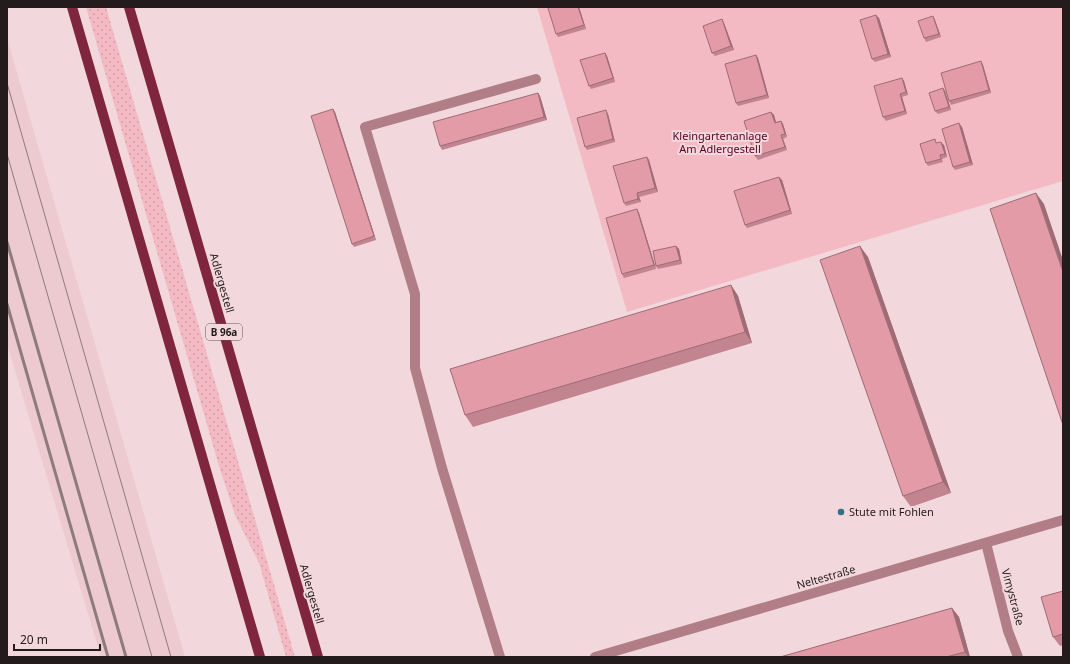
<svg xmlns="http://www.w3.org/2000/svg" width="1070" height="664" font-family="'Noto Sans',sans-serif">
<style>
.built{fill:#eccacf}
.grass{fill:url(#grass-dots)}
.green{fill:#f3bac3}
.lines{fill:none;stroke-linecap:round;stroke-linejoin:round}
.lane{stroke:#b17d86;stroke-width:10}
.street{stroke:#b17d86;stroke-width:10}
.primary{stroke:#7f253e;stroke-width:10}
.tram{stroke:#8d7b7d;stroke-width:1}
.rail{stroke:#8d7b7d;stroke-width:3}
.wall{fill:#c28590}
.shaded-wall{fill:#9e6c75}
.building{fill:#e29ba7;stroke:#9e6c75}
.poi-dot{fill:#2f7283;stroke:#f2d8dc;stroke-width:1.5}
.labels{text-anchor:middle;stroke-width:4;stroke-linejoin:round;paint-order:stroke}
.shield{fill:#f2d8dc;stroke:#625456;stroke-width:1}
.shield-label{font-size:10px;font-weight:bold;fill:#241b1c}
.park-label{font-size:11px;fill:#570222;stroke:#f2d8dc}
.street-label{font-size:11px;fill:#241b1c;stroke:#f2d8dc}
.poi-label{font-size:11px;fill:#241b1c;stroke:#f2d8dc;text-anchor:start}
</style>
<defs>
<pattern id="grass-dots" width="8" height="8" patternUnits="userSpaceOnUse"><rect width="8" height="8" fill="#f3bac3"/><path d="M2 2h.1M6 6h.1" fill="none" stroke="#d09fa7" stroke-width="1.8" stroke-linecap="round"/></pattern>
</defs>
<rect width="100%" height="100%" fill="#f2d8dc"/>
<path class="built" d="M7,38l178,619h-84l-94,-313z"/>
<path class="grass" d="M86,7h20l189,650h-9l-27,-94 -24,-48 -16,-49z"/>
<path class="green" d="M537,7h526v174l-436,131z"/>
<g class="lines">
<path class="lane" d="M500,657l-58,-189 -27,-100v-74l-50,-167 171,-48"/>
<path class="street" d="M986,543l22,88 10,26
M595,657l468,-137"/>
<path class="primary" d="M72,7l188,650
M129,7l189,650"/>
<path class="tram" d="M7,83l164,574
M7,154l145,503"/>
<path class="rail" d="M7,242l119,415
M7,304l101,353"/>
</g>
<path class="wall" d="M579,7l7,22 -28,8 -2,-3z
M933,16l2,4 6,17 -15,5 -2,-4z
M879,18l12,39 -16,5 -3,-3z
M722,19l2,4 10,27 -19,6 -3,-3z
M605,53l2,3 8,26 -24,7 -2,-3z
M756,55l2,3 11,40 -31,8 -2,-3z
M981,61l2,4 8,28 -40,12 -2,-4z
M902,78l2,3 4,14 -6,2 5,17 -21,7 -3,-4z
M943,88l2,3 6,19 -13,4 -3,-3z
M538,93l2,3 7,24 -105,30 -2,-4z
M333,109l2,3 41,128 -22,7 -2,-3z
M771,112l3,3 2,7 5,-1 2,3 4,13 -4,2 4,11 -29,10 -3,-4z
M608,114l7,28 -28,8 -2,-3z
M962,127l11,38 -18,5 -2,-3z
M938,143l6,2 3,12 -5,2 1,3 -15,4 -2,-3z
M647,157l2,3 9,32 -19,5 2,5 -15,4 -2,-3z
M779,177l3,3 10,34 -45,14 -2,-3z
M637,209l2,4 17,56 -32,9 -2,-4z
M676,246l3,3 3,15 -24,5 -2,-3z
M868,257l83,236 -40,14 -8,-11z
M731,285l7,11 14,47 -279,84 -8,-12z
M1063,591v54l-3,1 -7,-9z
M952,608l7,9 11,40h-190z"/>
<path class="shaded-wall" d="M578,7h1l7,22 -2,-4z
M876,15l3,3 12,39 -3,-3z
M933,16l2,4 6,17 -2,-3z
M722,19l2,4 10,27 -3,-4z
M605,53l2,3 8,26 -2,-4z
M756,55l2,3 11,40 -2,-3z
M981,61l2,4 8,28 -2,-3z
M902,78l2,3 4,14 -2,-3z
M943,88l2,3 6,19 -2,-3z
M538,93l2,3 7,24 -3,-3z
M900,94l2,3 5,17 -2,-3z
M333,109l2,3 41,128 -2,-4z
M606,110l2,4 7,28 -2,-3z
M771,112l3,3 3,11 -2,-3z
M781,121l2,3 4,13 -2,-3z
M959,123l3,4 11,38 -3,-3z
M781,135l2,4 4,11 -2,-3z
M941,142l3,3 3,12 -2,-3z
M647,157l2,3 9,32 -3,-4z
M779,177l3,3 10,34 -2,-4z
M637,193l2,4 2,5 -3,-3z
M1036,193l8,11 19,56v12z
M637,209l2,4 17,56 -2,-4z
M676,246l3,3 3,15 -2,-4z
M860,246l8,11 83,236 -8,-11z
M731,285l7,11 14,47 -7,-11z
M952,608l7,9 11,40h-2l-3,-5z"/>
<path class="building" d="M550,7h28l6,18 -28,9 -8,-26z
M876,15l12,39 -16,5 -12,-39z
M933,16l6,18 -15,4 -6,-17z
M722,19l9,27 -19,7 -9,-27z
M605,53l8,25 -24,8 -9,-26z
M756,55l11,40 -31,8 -11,-39z
M981,61l8,29 -40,11 -8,-28z
M902,78l4,14 -6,2 5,17 -22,6 -9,-31z
M943,88l6,19 -14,4 -6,-18z
M538,93l6,24 -104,29 -7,-24z
M333,109l41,127 -22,8 -41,-128z
M606,110l7,29 -28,8 -8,-29z
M771,112l4,11 6,-2 4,13 -4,1 4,12 -30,9 -11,-35z
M959,123l11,39 -17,5 -11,-38z
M935,139l1,4 5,-1 4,12 -5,1 1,4 -15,4 -6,-19z
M647,157l8,31 -18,5 1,6 -14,4 -11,-37z
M779,177l11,33 -45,15 -11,-34z
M1036,193l27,79v153l-73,-216z
M637,209l17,56 -32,9 -16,-56z
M676,246l4,14 -24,6 -3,-15z
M860,246l83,236 -40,14 -83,-236z
M731,285l14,47 -280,83 -15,-46z
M1063,591v43l-10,3 -12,-40z
M952,608l13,44 -19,5h-166z"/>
<circle class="poi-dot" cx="841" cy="512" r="4"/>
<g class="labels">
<rect class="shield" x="206" y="324" width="36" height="16" rx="3"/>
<g class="shield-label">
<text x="224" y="336">B 96a</text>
</g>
<g class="park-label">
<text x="720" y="140">Kleingartenanlage<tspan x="720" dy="13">Am Adlergestell</tspan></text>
</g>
<g class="street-label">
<text transform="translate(222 283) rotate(74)" y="4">Adlergestell</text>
<text transform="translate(826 577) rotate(-16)" y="4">Neltestraße</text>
<text transform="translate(312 594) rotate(74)" y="4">Adlergestell</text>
<text transform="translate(1013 597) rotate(75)" y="4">Vimystraße</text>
</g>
<g class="poi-label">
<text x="849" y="516">Stute mit Fohlen</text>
</g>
</g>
<rect width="1070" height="664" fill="none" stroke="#241b1c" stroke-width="16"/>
<path d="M14 644v6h86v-6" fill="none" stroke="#241b1c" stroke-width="2"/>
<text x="20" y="644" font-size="12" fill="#241b1c" stroke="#f2d8dc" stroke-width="3" paint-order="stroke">20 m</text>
</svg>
